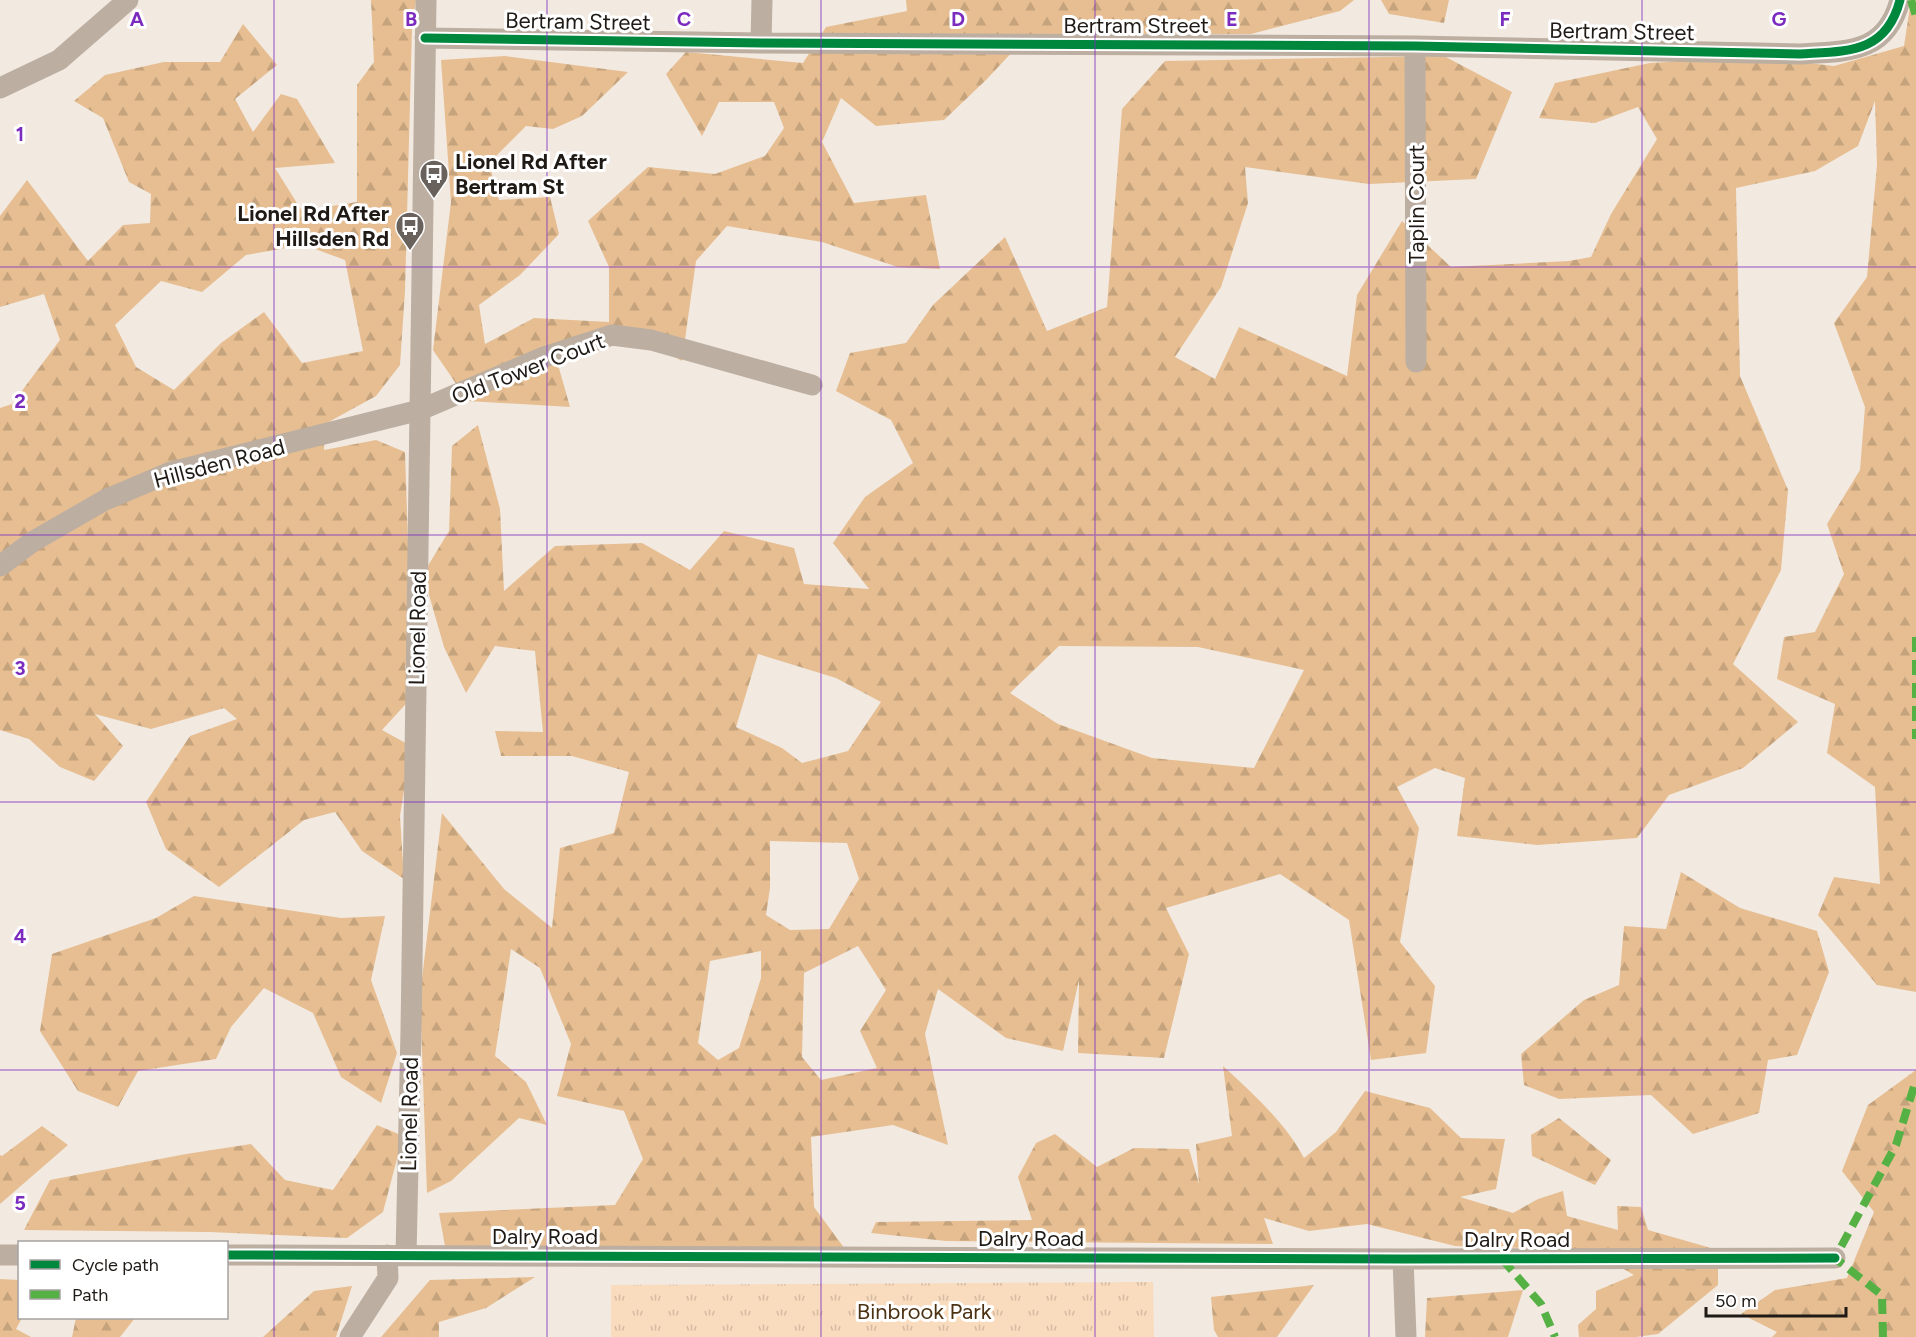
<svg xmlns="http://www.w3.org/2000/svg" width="1916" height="1337" font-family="Figtree,sans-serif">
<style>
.forest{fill:url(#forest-firs);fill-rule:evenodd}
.park{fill:url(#park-tufts)}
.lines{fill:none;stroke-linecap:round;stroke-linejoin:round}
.minor{stroke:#bcaea0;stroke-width:21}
.quiet{stroke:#55b144;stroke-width:8;stroke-dasharray:15 8;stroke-linecap:butt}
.cycleway-casing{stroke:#fff;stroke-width:13}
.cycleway{stroke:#00873e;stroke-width:9}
.grid{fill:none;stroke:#7b2cbf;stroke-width:1.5;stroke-opacity:0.55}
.labels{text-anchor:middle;stroke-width:6;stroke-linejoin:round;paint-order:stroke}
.street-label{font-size:22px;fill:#1f1a15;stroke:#fff}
.poi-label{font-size:22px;font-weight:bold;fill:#1f1a15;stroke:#fff;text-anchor:start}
.park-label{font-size:22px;fill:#4c3112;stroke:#fff}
.grid-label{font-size:20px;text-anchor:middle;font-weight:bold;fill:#7b2cbf;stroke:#fff;stroke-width:6;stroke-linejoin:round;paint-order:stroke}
</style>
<defs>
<pattern id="forest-firs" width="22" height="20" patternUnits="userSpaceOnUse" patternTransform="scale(1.5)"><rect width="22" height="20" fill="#e6be92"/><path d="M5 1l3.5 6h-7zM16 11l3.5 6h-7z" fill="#c5a37d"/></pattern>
<pattern id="park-tufts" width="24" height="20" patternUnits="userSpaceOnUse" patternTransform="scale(1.5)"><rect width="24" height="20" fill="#f9dbbe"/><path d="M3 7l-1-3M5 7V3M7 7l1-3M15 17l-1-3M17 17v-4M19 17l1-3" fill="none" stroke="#d5bba2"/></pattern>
</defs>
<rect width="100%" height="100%" fill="#f2e9e1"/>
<path class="forest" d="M371,0h45l-4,27 -7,264 -5,74 -24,31 -51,28 -1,26 52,-10 29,12 3,90 9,84 -12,41 9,28 -32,35 29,16 -11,70 4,63 -42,-28 -27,-39 -31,8 -85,67 -53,-38 -20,-47 44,-66 47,-17 -13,-11 -73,21 -56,-15 28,32 -29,35 -34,-14 -31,-28 -29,-9v-322l12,-4 48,-64 -16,-46 -44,13v-91l27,-36 61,81 35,-36 27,-2 1,-29 -22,-12 -26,-64 -29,-17 31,-26 59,-13h56l23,-38 34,41 -42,34 18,33 28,-38 16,5 38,64 -60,5 27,43 55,-9v-117l17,-23zM304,245l41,15 18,91 -61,12 -38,-51 -43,31 -47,47 -38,-23 -21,-42 46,-44 41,11 44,-37z
M906,0h448l-14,11 -89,23h-222l-43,46 -42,40 -68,6 -35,-28 -19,44 32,61 72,-8 14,74 -42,-2 -76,-25 -95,-16 -31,35 -14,100 -59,-33 -68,26 15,53 -102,-6 -35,-51 18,-148 -10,-142 64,-4 123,16 -46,44 -29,13 -27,-3 -37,37 10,37 51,-3 9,37 -39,41 -41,30 6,39 49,-26 75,4v-55l-21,-46 60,-54 67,7 50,-18 19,-28 -10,-26h-55l-17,34 -36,-62 20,-22 117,11 23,-36 81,-16z
M1381,0h68l-5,23 -55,-9z
M1911,0h5v992l-39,-7 -59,-70 16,-38 46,7 -5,-97 -48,-34 8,-49 -58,-25 7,-42 31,-5 29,-58 -17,-50 33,-54 5,-63 -31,-84 33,-46 10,-112 -2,-64 -17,45 -43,25 -79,17 4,188 48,114 -7,80 -48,94 65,58 -55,46 -74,27 -32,43 -100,7 -80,-9 8,-58 -30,-10 -38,19 22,41 -19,114 35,44 -9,67 -55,7 -22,-140 -69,-46 -114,34 23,46 -25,104 -86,-5 1,-73 -16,71 -57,-13 -68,-49 -13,45 23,111 -55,-20 -82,12 3,70 31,42 -400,-3 -6,-33 176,-8 28,-46 -19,-48 -67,-15 14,-52 -31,-76 -29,-19 -16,107 31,26 21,43 -28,-7 -68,63 -24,12 -7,-198 22,-182 62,76 48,39 8,-80 54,-15 15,-61 -57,-16h-71l-6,-25 48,1 -8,-81 -40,-5 -29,47 -22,-46 -21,-73 26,-43 3,-85 26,-21 22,84 4,82 51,-45 87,-3 48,27 34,-39 70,17 10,36 65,5 -36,-46 32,-46 48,-34 -22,-43 -55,-29 14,-38 56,-10 27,-38 72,-68 42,94 60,-24 15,-198 43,-48 279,-5 68,36 -36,87 -107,5 -124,-17 3,36 -27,84 -46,70 40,22 24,-52 108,49 10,-81 45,-74 49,46 118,-6 22,-4 20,-43 46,-75 -19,-32 -43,16 -56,-5 16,-35 95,-20 107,-6 77,9 70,-20zM1059,646l139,1 106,23 -50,98 -102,-10 -94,-34 -48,-31zM758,654l78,24 45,24 -33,49 -46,12 -20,-15 -46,-21zM770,841l77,2 12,36 -30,50 -39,1 -24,-15 4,-27zM858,946l28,44 -26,41 17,37 -56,12 -19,-23 2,-84zM761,951v27l-22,70 -21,12 -20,-17 12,-82z
M1681,872l59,36 77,23 12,41 -32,83 -29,5 -9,53 -66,21 -42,-39 -92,4 -35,-14 -3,-31 63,-54 35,-15 5,-59 42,3z
M194,896l147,22 44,-2 -14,64 26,73 -16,50 -40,-26 -28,-64 -49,-25 -33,39 -15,32 -78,12 -20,36 -40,-16 -38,-60 12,-77 104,-36z
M1223,1066c30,28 62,56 81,92l32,-26 29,-41 65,17 31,30 44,1 -9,50 -36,8 53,16 25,-14 25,-8 4,25 51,14 -1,-24 24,1 7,23 70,20v35l-60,49 -22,3h-57l-1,-12 18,-16v-18l38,-16 -43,-25 -136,-4 -88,-22 -58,7 -45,-13 9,26 -327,-3 -75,-8 5,-11 156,-2 -14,-43 18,-34 19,-9 42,33 37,-19 55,1 10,35 -3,-40 36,-8z
M1916,1070v267h-144l5,-5 -36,-18 34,-24 72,-12 27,-66 -32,-41 26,-66z
M1559,1118l52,42 -16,25 -63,-29 -1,-21z
M377,1125l26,11 -20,76 -36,26 -138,-6 -185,-2 26,-50 136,-26 65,-10 34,36 48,10z
M42,1126l26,19 -68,59v-49l2,1z
M535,1277l-49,31 -47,14v15h-58l49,-57z
M0,1279l19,1 1,38h2l-6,11 15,8h-31z
M1314,1285l-37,52h-59l-4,-7 -3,-33z
M352,1286l-16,51h-73l51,-46z
M1523,1290l-15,47h-83l2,-39z
M76,1318h59l-15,19h-48z"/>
<path class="park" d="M1153,1282l1,55h-543v-52z"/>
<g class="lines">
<path class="minor" d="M425,38l336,5 654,3 385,8c47,-3 86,0 100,-54
M761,43l1,-43
M1415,46l1,316
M0,88l59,-28 69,-60
M0,566l32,-24 73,-42 66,-28 249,-62 124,-53 68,-22 39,5 161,45
M0,1255h20
M226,1255l1177,4 432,-1
M406,1255l5,-224 15,-1031
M1403,1259l3,78
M350,1337l38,-59 -1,-23"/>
<path class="quiet" d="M1911,0l5,16
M1916,637v102
M1502,1259l39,45 14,33
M1883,1337l-1,-42 -47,-37 61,-113 20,-65"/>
<g class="cycleway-casing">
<path id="cycleway" d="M425,38l336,5 654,3 385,8c47,-3 86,0 100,-54
M226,1255l1177,4 432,-1"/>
</g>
<use href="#cycleway" class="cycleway"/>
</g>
<path class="grid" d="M274,0v1337M547,0v1337M821,0v1337M1095,0v1337M1369,0v1337M1642,0v1337M0,267h1916M0,535h1916M0,802h1916M0,1070h1916"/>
<defs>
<g id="bus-pin" transform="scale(1.5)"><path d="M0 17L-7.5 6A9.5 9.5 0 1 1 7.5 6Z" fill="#69625c" stroke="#fff"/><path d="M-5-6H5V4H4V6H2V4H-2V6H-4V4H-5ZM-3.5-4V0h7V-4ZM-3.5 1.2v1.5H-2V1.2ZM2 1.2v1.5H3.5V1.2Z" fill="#fff"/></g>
</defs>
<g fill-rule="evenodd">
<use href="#bus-pin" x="434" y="174"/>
<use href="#bus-pin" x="410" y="226"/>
</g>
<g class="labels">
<g class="street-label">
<text transform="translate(578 21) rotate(1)" y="8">Bertram Street</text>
<text x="1136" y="33">Bertram Street</text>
<text transform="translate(1622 31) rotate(1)" y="8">Bertram Street</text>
<text transform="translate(1416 204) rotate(-90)" y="8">Taplin Court</text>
<text transform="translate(528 368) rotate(-21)" y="8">Old Tower Court</text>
<text transform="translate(219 463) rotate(-15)" y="8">Hillsden Road</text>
<text transform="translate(417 628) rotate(-89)" y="8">Lionel Road</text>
<text transform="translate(409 1114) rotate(-89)" y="8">Lionel Road</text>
<text x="545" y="1244">Dalry Road</text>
<text x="1031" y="1246">Dalry Road</text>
<text x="1517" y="1247">Dalry Road</text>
</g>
<g class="poi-label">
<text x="455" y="169">Lionel Rd After<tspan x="455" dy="25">Bertram St</tspan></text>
<text x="389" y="221" text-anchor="end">Lionel Rd After<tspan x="389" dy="25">Hillsden Rd</tspan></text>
</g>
<g class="park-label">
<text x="924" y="1319">Binbrook Park</text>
</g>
</g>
<g class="grid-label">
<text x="137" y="26">A</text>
<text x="411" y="26">B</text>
<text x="684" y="26">C</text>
<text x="958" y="26">D</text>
<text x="1232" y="26">E</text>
<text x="1505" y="26">F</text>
<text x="1779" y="26">G</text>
<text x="20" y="141">1</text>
<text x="20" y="408">2</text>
<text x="20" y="675">3</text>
<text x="20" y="943">4</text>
<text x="20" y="1210">5</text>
</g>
<rect x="18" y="1241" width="210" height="78" fill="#ffffff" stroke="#a5a3a1" stroke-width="1.5"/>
<rect x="30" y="1260" width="30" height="9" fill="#00873e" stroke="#a5a3a1" stroke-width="1.5"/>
<text x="72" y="1271" font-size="18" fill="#1f1a15">Cycle path</text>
<rect x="30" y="1290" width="30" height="9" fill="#55b144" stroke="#a5a3a1" stroke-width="1.5"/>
<text x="72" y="1301" font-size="18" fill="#1f1a15">Path</text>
<path d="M1706 1307v9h140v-9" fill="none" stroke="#1f1a15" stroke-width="3"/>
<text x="1715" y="1307" font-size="18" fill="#1f1a15" stroke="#ffffff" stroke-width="4.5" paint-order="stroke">50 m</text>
</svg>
